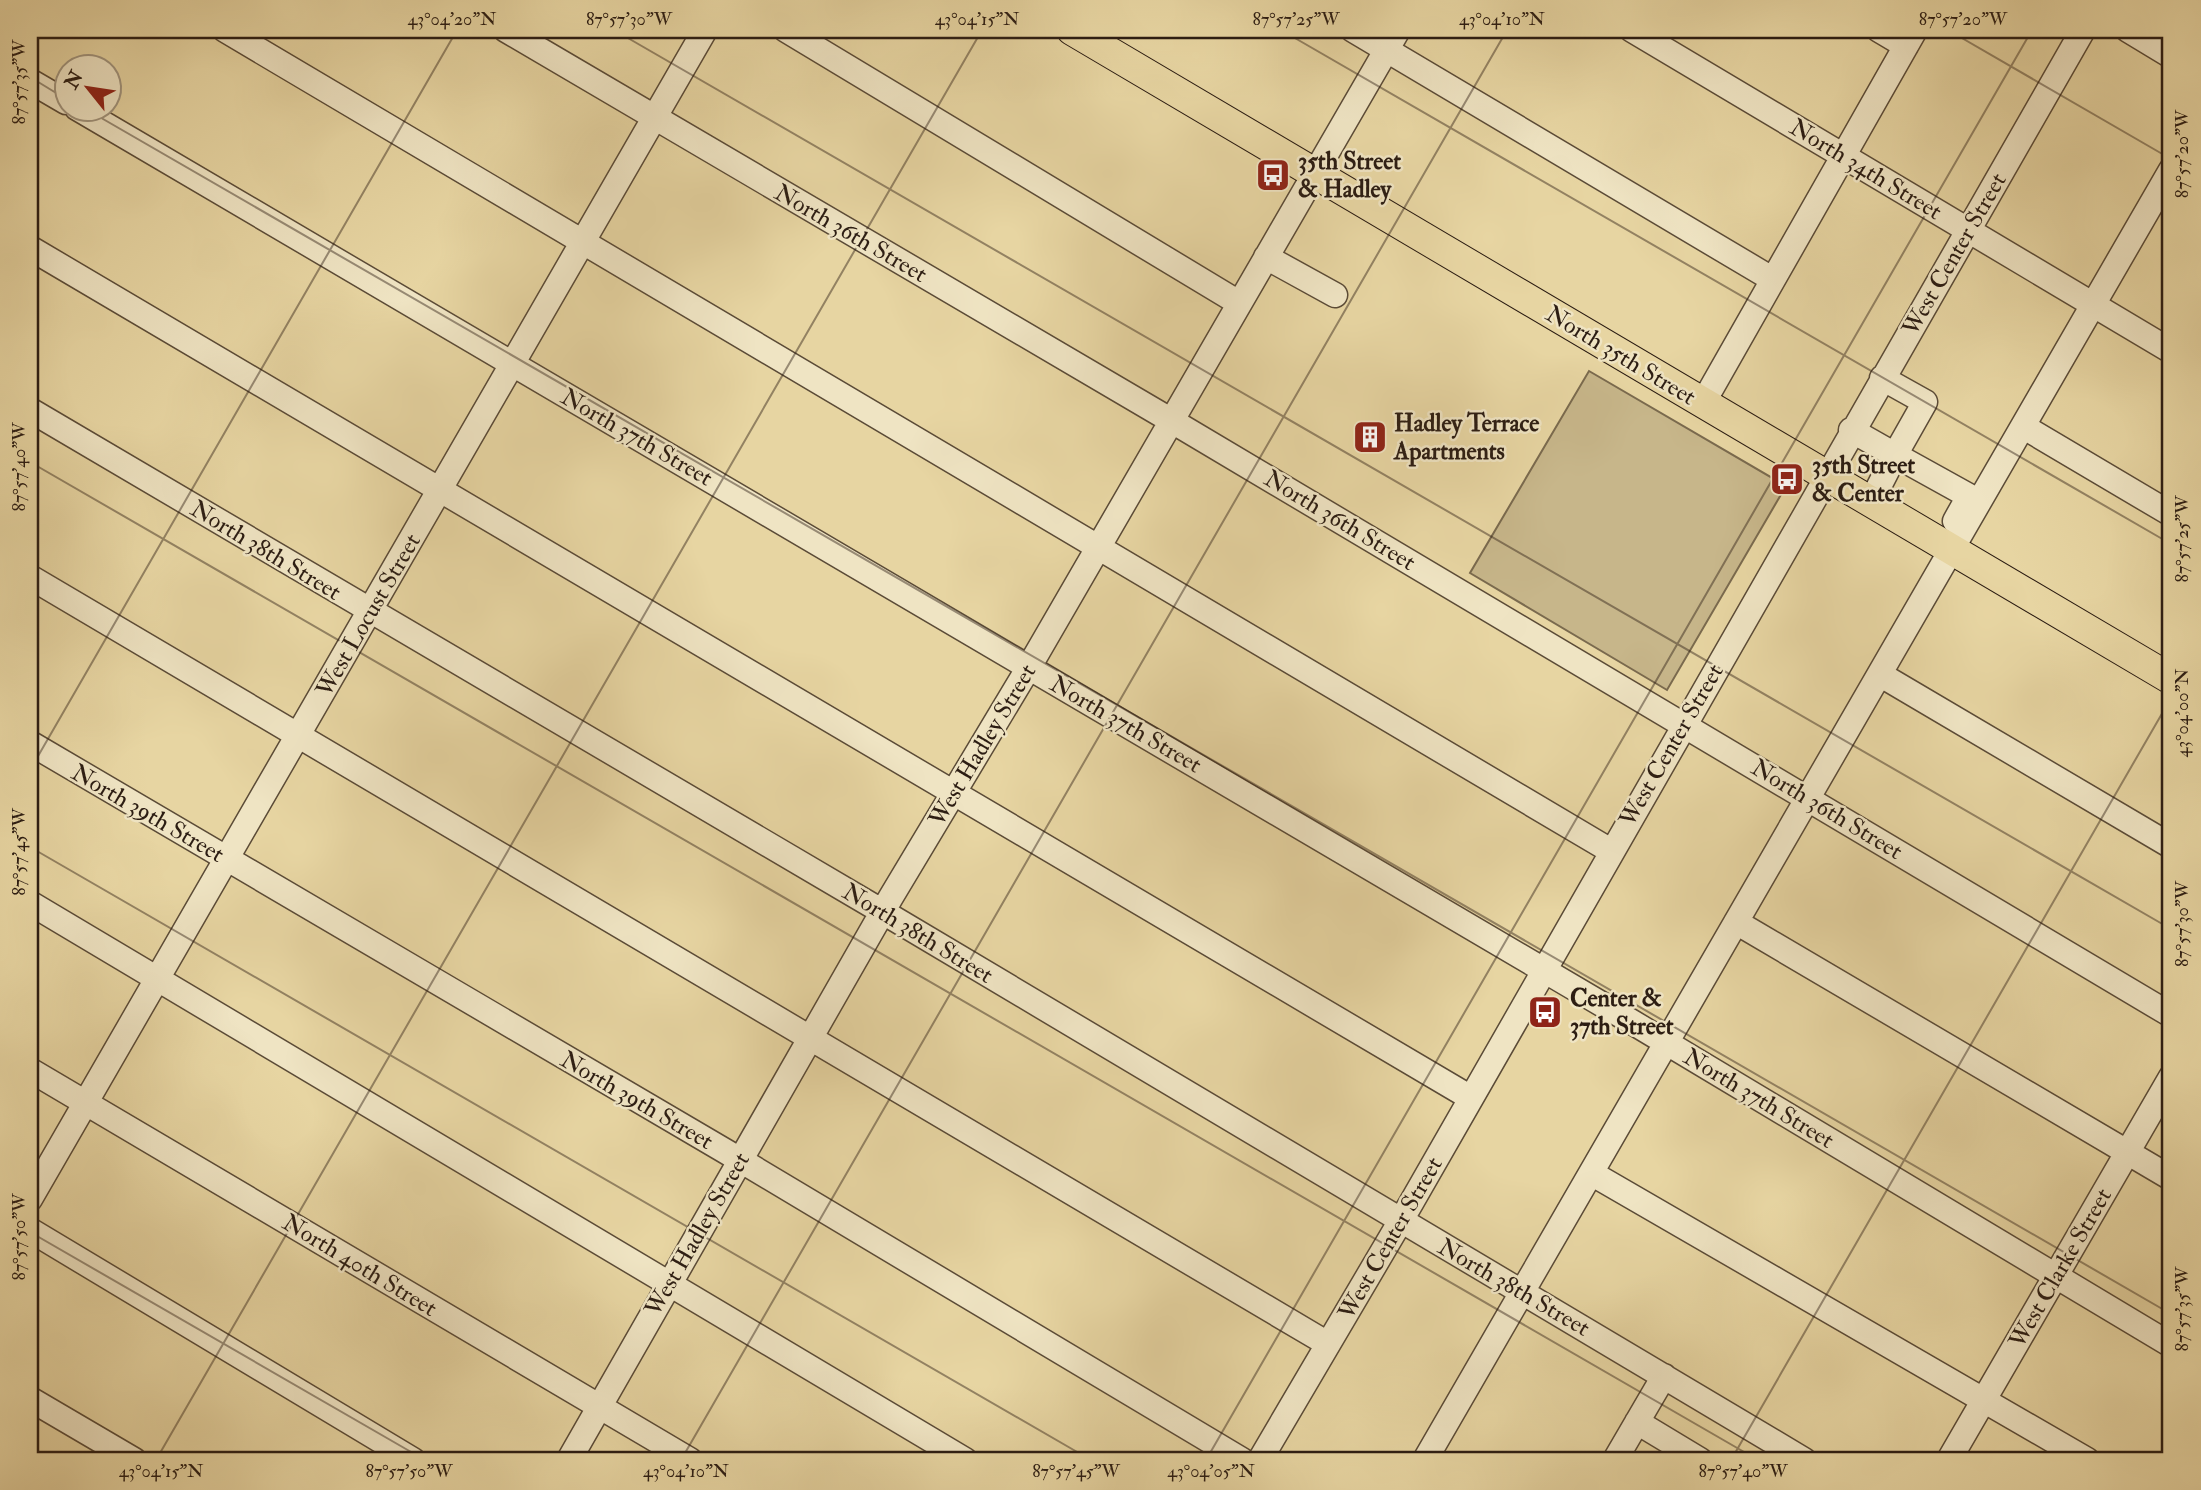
<svg xmlns="http://www.w3.org/2000/svg" width="2201" height="1490" font-family="'IM FELL Double Pica',serif">
<style>
.green{fill:#c7b68a;stroke:#7a6a4e;stroke-width:2}
.lines{fill:none;stroke-linecap:round;stroke-linejoin:round}
.minor-casing{stroke:#5b4b37;stroke-width:27}
.major-casing{stroke:#2c1d13;stroke-width:32}
.minor{stroke:#efe4c3;stroke-width:24}
.major{stroke:#e7d5a2;stroke-width:30}
.ticks{fill:none;stroke:#2c1d13;stroke-width:2;stroke-opacity:0.45}
.labels{text-anchor:middle;stroke-width:5;stroke-linejoin:round;paint-order:stroke}
.poi-label{font-size:24px;font-weight:bold;fill:#2c1d13;stroke:#efe4c3;text-anchor:start}
.street-label{font-size:24px;fill:#2c1d13;stroke:#efe4c3}
.neatline{fill:none;stroke:#2c1d13;stroke-width:2.5}
.ticks-label{font-size:18px;text-anchor:middle;fill:#2c1d13}
</style>
<rect width="100%" height="100%" fill="#e7d5a2"/>
<filter id="stains"><feTurbulence type="fractalNoise" baseFrequency=".00286" numOctaves="4"/><feColorMatrix values="0 0 0 0 .2 0 0 0 0 .09 0 0 0 0 .02 0 0 0 .5 -.17"/></filter>
<radialGradient id="worn" r=".72"><stop offset=".6" stop-color="#630" stop-opacity="0"/><stop offset="1" stop-color="#630" stop-opacity=".3"/></radialGradient>
<path class="green" d="M1589,371l197,115 -119,204 -197,-117z"/>
<g class="lines">
<g class="minor-casing">
<path id="minor" d="M225,30l1386,821
M506,30l666,391 999,594
M786,30l453,273
M1353,30l419,249
M1632,30l539,321
M1879,30l27,16
M2128,30l43,26
M30,81l36,21
M77,108l1550,911 544,326
M30,248l1441,850
M1266,257l69,38
M1703,403l212,-373
M30,410l853,502 921,548
M2024,427l147,87
M1851,430l44,25 30,-53 -43,-24
M1871,502l24,-47 74,41 -14,25
M30,577l1298,767
M1881,675l290,171
M30,743l695,408 517,309
M30,903l935,557
M1736,922l435,256
M30,1070l660,390
M1591,1173l496,287
M30,1199l675,-1169
M30,1230l383,230
M30,1399l104,61
M1637,1422l63,38
M569,1460l322,-563 138,-230 369,-637
M1260,1460l150,-255 673,-1175
M1425,1460l746,-1290
M1615,1460l49,-84
M1949,1460l222,-383"/>
</g>
<g class="major-casing">
<path id="major" d="M1072,30l1099,649"/>
</g>
<use href="#minor" class="minor"/>
<use href="#major" class="major"/>
</g>
<path class="ticks" d="M614,30l1557,899M1281,30l890,514M1948,30l223,129M30,77l36,22M84,108l2087,1206M30,462l1728,998M30,770l427,-740M30,847l1061,613M30,1232l395,228M156,1460l826,-1430M681,1460l826,-1430M1206,1460l826,-1430M1731,1460l440,-762"/>
<defs>
<g id="bus-square" transform="scale(1.75)"><rect x="-9" y="-9" width="18" height="18" rx="4" fill="#8f2418" stroke="#efe4c3"/><path d="M-5-6H5V4H4V6H2V4H-2V6H-4V4H-5ZM-3.5-4V0h7V-4ZM-3.5 1.2v1.5H-2V1.2ZM2 1.2v1.5H3.5V1.2Z" fill="#fff"/></g>
<g id="building-square" transform="scale(1.75)"><rect x="-9" y="-9" width="18" height="18" rx="4" fill="#8f2418" stroke="#efe4c3"/><path d="M-4-6H4V6H1V3H-1V6H-4ZM-2.5-4.3h1.7v1.8h-1.7ZM.8-4.3h1.7v1.8H.8ZM-2.5-1h1.7V.8h-1.7ZM.8-1h1.7V.8H.8Z" fill="#fff"/></g>
</defs>
<g fill-rule="evenodd">
<use href="#bus-square" x="1273" y="175"/>
<use href="#building-square" x="1370" y="437"/>
<use href="#bus-square" x="1787" y="479"/>
<use href="#bus-square" x="1545" y="1012"/>
</g>
<g class="labels">
<g class="poi-label">
<text x="1298" y="169">35th Street<tspan x="1298" dy="28">&amp; Hadley</tspan></text>
<text x="1394" y="431">Hadley Terrace<tspan x="1394" dy="28">Apartments</tspan></text>
<text x="1812" y="473">35th Street<tspan x="1812" dy="28">&amp; Center</tspan></text>
<text x="1570" y="1006">Center &amp;<tspan x="1570" dy="28">37th Street</tspan></text>
</g>
<g class="street-label">
<text transform="translate(1866 169) rotate(31)" y="8">North 34th Street</text>
<text transform="translate(851 233) rotate(30)" y="8">North 36th Street</text>
<text transform="translate(1954 254) rotate(-60)" y="8">West Center Street</text>
<text transform="translate(1621 355) rotate(31)" y="8">North 35th Street</text>
<text transform="translate(637 437) rotate(30)" y="8">North 37th Street</text>
<text transform="translate(1340 520) rotate(31)" y="8">North 36th Street</text>
<text transform="translate(266 550) rotate(31)" y="8">North 38th Street</text>
<text transform="translate(368 615) rotate(-60)" y="8">West Locust Street</text>
<text transform="translate(1126 724) rotate(30)" y="8">North 37th Street</text>
<text transform="translate(982 745) rotate(-59)" y="8">West Hadley Street</text>
<text transform="translate(1671 745) rotate(-60)" y="8">West Center Street</text>
<text transform="translate(1827 809) rotate(31)" y="8">North 36th Street</text>
<text transform="translate(148 813) rotate(30)" y="8">North 39th Street</text>
<text transform="translate(918 933) rotate(31)" y="8">North 38th Street</text>
<text transform="translate(1759 1098) rotate(31)" y="8">North 37th Street</text>
<text transform="translate(637 1100) rotate(30)" y="8">North 39th Street</text>
<text transform="translate(697 1234) rotate(-60)" y="8">West Hadley Street</text>
<text transform="translate(1390 1238) rotate(-60)" y="8">West Center Street</text>
<text transform="translate(360 1265) rotate(31)" y="8">North 40th Street</text>
<text transform="translate(2060 1268) rotate(-60)" y="8">West Clarke Street</text>
<text transform="translate(1514 1287) rotate(30)" y="8">North 38th Street</text>
</g>
</g>
<rect width="2201" height="1490" fill="none" stroke="#e7d5a2" stroke-width="77"/>
<g transform="translate(88 88) rotate(300)"><circle r="33" fill="#efe4c3" stroke="#a1947d" stroke-width="2"/>
<path d="M0-5L12 26L0 18L-12 26Z" fill="#8f2418"/>
<text y="-10" font-size="19" font-weight="bold" text-anchor="middle" fill="#2c1d13">N</text>
</g>
<rect x="38" y="38" width="2124" height="1414" class="neatline"/>
<g class="ticks-label">
<text x="452" y="25">43°04'20"N</text>
<text x="629" y="25">87°57'30"W</text>
<text x="977" y="25">43°04'15"N</text>
<text x="1296" y="25">87°57'25"W</text>
<text x="1502" y="25">43°04'10"N</text>
<text x="1963" y="25">87°57'20"W</text>
<text transform="translate(19 82) rotate(-90)" y="6">87°57'35"W</text>
<text transform="translate(2182 154) rotate(-90)" y="6">87°57'20"W</text>
<text transform="translate(19 467) rotate(-90)" y="6">87°57'40"W</text>
<text transform="translate(2182 539) rotate(-90)" y="6">87°57'25"W</text>
<text transform="translate(2182 713) rotate(-90)" y="6">43°04'00"N</text>
<text transform="translate(19 852) rotate(-90)" y="6">87°57'45"W</text>
<text transform="translate(2182 924) rotate(-90)" y="6">87°57'30"W</text>
<text transform="translate(19 1237) rotate(-90)" y="6">87°57'50"W</text>
<text transform="translate(2182 1309) rotate(-90)" y="6">87°57'35"W</text>
<text x="161" y="1477">43°04'15"N</text>
<text x="409" y="1477">87°57'50"W</text>
<text x="686" y="1477">43°04'10"N</text>
<text x="1076" y="1477">87°57'45"W</text>
<text x="1211" y="1477">43°04'05"N</text>
<text x="1743" y="1477">87°57'40"W</text>
</g>
<rect width="100%" height="100%" filter="url(#stains)"/>
<rect width="100%" height="100%" fill="url(#worn)"/>
</svg>
